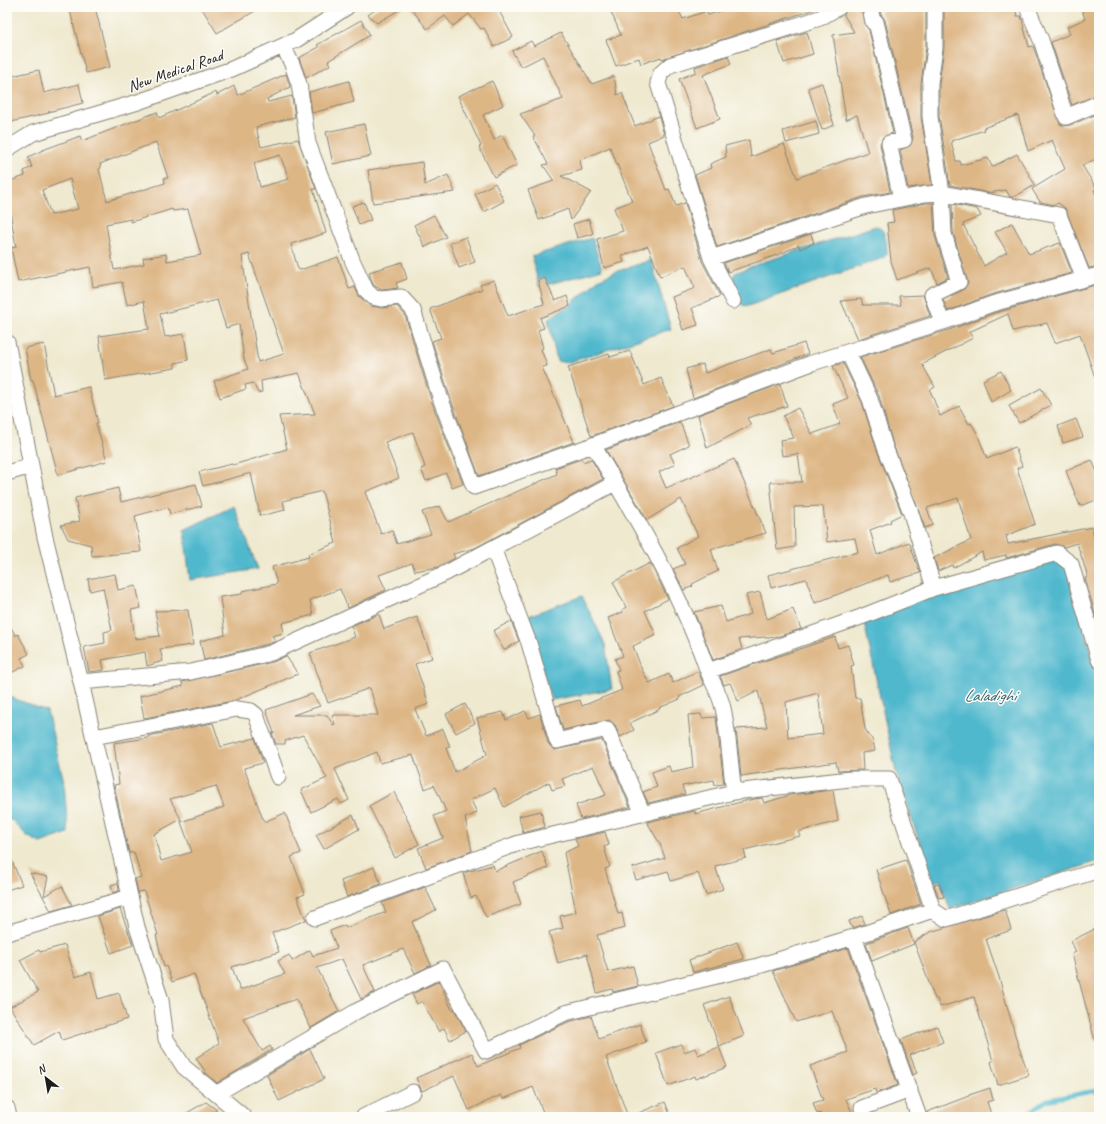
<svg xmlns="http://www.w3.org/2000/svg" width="1106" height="1124" font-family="Caveat,sans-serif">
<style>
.water{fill:#4fb8cd;stroke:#366a74}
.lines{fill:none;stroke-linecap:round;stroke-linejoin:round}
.stream{stroke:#4fb8cd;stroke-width:4.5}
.building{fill:#ddb685;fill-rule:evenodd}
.minor-casing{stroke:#868276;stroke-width:17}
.minor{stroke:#fff;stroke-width:15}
.labels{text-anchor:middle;stroke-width:3;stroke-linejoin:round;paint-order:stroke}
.street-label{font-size:16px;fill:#1c1c1c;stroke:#fdfcf7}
.water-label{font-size:17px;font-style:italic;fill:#33626c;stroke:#fdfcf7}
</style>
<rect width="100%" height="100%" fill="#fdfcf7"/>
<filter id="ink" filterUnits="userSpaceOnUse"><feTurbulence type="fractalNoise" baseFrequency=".025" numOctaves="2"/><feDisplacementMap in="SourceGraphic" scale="8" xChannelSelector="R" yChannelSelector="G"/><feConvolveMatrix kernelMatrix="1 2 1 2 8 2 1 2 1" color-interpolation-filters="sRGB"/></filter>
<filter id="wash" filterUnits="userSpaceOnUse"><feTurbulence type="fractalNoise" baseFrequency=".012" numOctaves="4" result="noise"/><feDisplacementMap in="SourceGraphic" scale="16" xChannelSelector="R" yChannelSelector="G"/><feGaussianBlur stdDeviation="0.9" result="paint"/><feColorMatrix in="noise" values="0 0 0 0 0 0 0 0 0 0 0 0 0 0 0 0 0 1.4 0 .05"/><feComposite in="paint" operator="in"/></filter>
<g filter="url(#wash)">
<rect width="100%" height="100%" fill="#efe9cf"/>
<path class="water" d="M876,226c10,2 11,19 11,28l-4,4 -135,48 -6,-1 -9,-28 2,-4 25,-10z
M592,238l10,31 -63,18 -7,-31z
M651,260l20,69 -104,34 -10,-2 -9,-42 23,-15 27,-24 17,-8z
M234,506l24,63 -68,11 -6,-50z
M1055,559l12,8 32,114v180l-149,48 -10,-29 -7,3 -37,-111 -32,-150 74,-30z
M582,596l23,48 7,45 -61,11 -23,-84z
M7,696l40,15 17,71 4,51 -28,10 -13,-7 -15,-16h-5z"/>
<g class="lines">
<path class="stream" d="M1023,1117l24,-17 52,-10"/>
</g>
<g id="blocks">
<path class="building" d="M69,7h26l15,60 -24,6z
M201,7h61l-45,26z
M379,7h25l-27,16 -9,-8z
M410,7h87l16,30 -19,10 -10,-19 -3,1 -12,-15 -16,12 -8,-10 -18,13z
M622,7h55l6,12 24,-8 1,4 26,-8h87l-159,52 -1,-2 -20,7 -2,-6 -23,8 -10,-26 15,-5 -10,-23z
M848,7h13l3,17 5,6 24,103 -10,4 -3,7 10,48 -27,5 -146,50 -22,-72 16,-7 -1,-4 16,-7 -1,-11 24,-6 2,17 33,-13 13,34 71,-26 -11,-37 -11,5 -13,-85 21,-3 -10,-17z
M879,7l47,2v38l-5,36v34l11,68 -24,3 -8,-38 10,-4 3,-8 -28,-118 -4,-6z
M948,7h67l2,9h4l8,31 4,-1 27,78 4,2 6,-1 29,-12v45l-17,7 14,23 -2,2 5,12v64l-10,2 -24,-60 -7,-5 -3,2 -15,-3 -8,-13 33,-20 -13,-29 -24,11 -10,-36 -35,13 1,2 -33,11 5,20h4l1,4 27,-7 4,9 25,-13 18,31 -21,12h-4l-4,-7 -17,3 -39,-8 -11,-69v-32l5,-36v-40z
M1081,7h18v87l-27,11 -21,-63 19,-8 -3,-7 18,-8z
M361,20l9,15 -42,26 2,4 -24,13 -7,-20 20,-11 -2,-2z
M807,32l6,22 -29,9 -7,-22z
M561,33l31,51 22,-8 3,19 5,-2 13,33 24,-10 5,19 -16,7 18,48 3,-1 7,17 9,-3 17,58 18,35 -28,12 6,17 -15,5 -11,-33 23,-9 -10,-22 -25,11 -12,-31 -26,10 2,6 -20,6 -7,-29 26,-8 -9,-23 18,-7 -22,-54 -30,13 2,10 -21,6 30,16 -20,28 -3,-11 -29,11 -11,-30 26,-9 -11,-16 5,-1 -15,-28h2l-15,-22 43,-15 -20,-43 -22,11 -9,-16 19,-10 3,5z
M728,56l3,8 -28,11 17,44 -23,9 -18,-49 17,-7 -1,-5z
M39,70l5,23 35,-9 4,19 -35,9 1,1 -42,10v-46z
M286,74l4,13 -23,12 1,3 24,-6 3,21 -39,10 5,20 37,-8 18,50h-3l13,44 -35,11 7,25 2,1 38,-13 11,32 6,-2 4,9 11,10 12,2 15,-2 8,9 27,88 31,81 -11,4 -6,-15 -20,8 -5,-12 4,-2 -12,-35 -28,10 14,36 -34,14 16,42 11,-4 5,14 34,-10 -9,-22 18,-6 8,16 109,-48 -2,-6 26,-9 2,3 8,-3 12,20 -128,69 -22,6 2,4 -17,9 -23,4 -3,-8 -33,12 7,15 -38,18 -8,-19 -30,11 3,15 -31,8 2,10 -12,3 4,5 -8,3 -64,16 -4,-19 25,-6 -5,-38 22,-3v-3l35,-7 -5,-17 37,-10 -1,-3 28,-11 -14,-52 -39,10 2,9 -25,6 -9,-43 -48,13 -4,-14 33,-8 1,1 54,-16 -8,-33 36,-2 -16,-41 -38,8 1,11 -4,1 -5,-10 -8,2 1,4 -26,9 -6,-17 34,-12 -4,-10 -5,-35 -13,4 -9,-28 -57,14 5,23 19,-3 4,26 -13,3v5l-70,12 -6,-44 50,-7 -5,-28 -17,4 -5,-23 -29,5 -3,-20 -72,15 -7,-34 5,-1 -9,-53v-12l18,-6 -1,-5 8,-4 -4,-10 15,-7 37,-14 2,5 75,-29 2,6 57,-26 1,3 17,-9 4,9zM156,142l12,36h-4l1,5 -58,18 -8,-32 2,-1 -1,-4zM280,155l9,24 -29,8 -6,-24zM70,179l8,30 -27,6 -9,-25zM172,209l1,2 15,-2 13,46 -34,6 -1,-7 -23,4 1,6 -30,6 -8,-46 25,-5v3zM249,254l35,100 -26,8 -16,-106z
M349,81l5,21 -42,11 -3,-21z
M492,81l11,24 -20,10 11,25 8,-5 15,30 -23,12 -15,-30 2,-1 -23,-50z
M822,83l12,42 -12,5 -14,-42z
M816,121l3,13 -33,9 -3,-12z
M364,124l7,32 -38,8 -7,-32z
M422,162l3,23 23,-10 7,17 -82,11 -5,-33z
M495,183l9,18 -20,11 -9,-18z
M364,202l7,18 -12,5 -7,-19z
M926,203h7l2,33 13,41 -11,6 -6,-15 -34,12 -6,-19 -4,-38 7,-1 -2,-12z
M952,204l25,5 4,7 -18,8 21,42 23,-14 -12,-20 17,-9 17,31 31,-11 12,30 -82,22 -42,16 -5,-11 20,-10 5,-7 -15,-51z
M434,215l12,22 -21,10 -11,-22z
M589,219l4,15 -16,4 -4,-14z
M811,234l3,9 -14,6 -1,-4 -19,9 -52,18 -4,-9z
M466,237l9,25 -16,6 -9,-25z
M402,262l5,17 -11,4 2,5 -16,2 -9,-5 -4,-13z
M545,278l10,23 12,-5 3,10 -30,12 4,10 -6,2 5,18 -2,1 6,17 -5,1 32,75 -95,34 -29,-79 -18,-56 9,-3 -11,-29 52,-20 -2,-4 14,-5 14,36 36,-12 -6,-24z
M1099,284v99h-2l-17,-49 -25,9 -8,-20 -34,8 -5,-17 -39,18 4,6 -51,26 13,23 -5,3 10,26 19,-10 10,18 2,-1 6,10 10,26 28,-12 7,19 -5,2 18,56 -29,12 2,8 84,-17 2,10 5,-1v92l-14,-50 3,-1 -11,-34 -13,4 -9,-3 -49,14v-3l-22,5 -2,-8 -29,16 -1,-3 -14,6 -4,-13 37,-18 -13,-42 -31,10 6,17 -8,3 -32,-84 -14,-48 -19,-39 92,-28 43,-16z
M923,295l7,21 -72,23 -17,-38 20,-2 2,6h38l-2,-9z
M804,343l4,11 -115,44 -7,-29 17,-5 2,9 66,-24 2,4z
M44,344l10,51 35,-8 9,36h-2l11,38 -49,14 -25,-95h-2l-6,-32z
M630,351l14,34 17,-7 12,28 -82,30 -23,-69 41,-13 1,3z
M843,363l19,39 15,48 25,64 -12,6 1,2 -21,8 7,25 32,-13 11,31 -30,9 -2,-7 -73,28 -9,-24 -35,9 -3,-13 90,-23 -3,-14 -28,4 -4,-36 -29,1 1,40 -18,3 -7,-68h32l-4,-28 -16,2 -2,-16 14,-2 -11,-22 15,-8 14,26 28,-10 -7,-20 15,-6 -15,-32z
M1001,371l10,19 -20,12 -8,-22z
M780,384l7,22 -40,12 4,7 -44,23 -9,-33z
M1041,388l10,17 -32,18 -10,-17z
M1076,419l7,18 -20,6 -5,-17z
M680,422l9,23 -19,9 5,10 -16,8 7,16 68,-29 32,74 -55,16 7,22 -26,13 1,2 -9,4 -11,-21 12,-5 -8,-16 21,-12 -17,-37 -34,21 -41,-70z
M1092,460l7,17v22l-19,7 -14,-35z
M196,484l6,22 -32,8 -2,-7 -33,9 6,36 -49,4 -1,-11 -23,-6 -7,-14 19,-4 -5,-23 43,-10 3,14z
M650,563l18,36 -23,12 11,24 -23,11 9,24 7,13 20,-9 4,9 25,-12 6,14 -25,12 1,2 -21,9 1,1 -30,14 4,7 -14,7 -5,-12 -6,-5 -46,10 -7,-24 24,-6 2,6 40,-16 -6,-19 3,-1 -4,-11 8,-3 -15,-38 15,-6 -1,-2 4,-3 -13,-25z
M115,574l3,16 18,-4 5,22 -10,2 4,29 25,-3 -5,-25 33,-1 5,35 -33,4 3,12 -16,5 -2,-14 -43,8 2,10 -15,2 -5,-25 21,-4 -1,-11 8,-2 -9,-42 -13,3 -2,-12z
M760,592l7,27 26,-10 8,20 -21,7 -41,3 3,10 -29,11 -19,-48 27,-6 5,16 25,-8 -5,-19z
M379,614l5,15 33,-12 15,41 -17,6 14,40 -14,5 11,27 17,-7 7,18 -4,1 9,24 32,-17 -10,-37 26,-6 3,8 19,-9 4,7 11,-4 8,29 6,7 48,-10 28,67 -49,12 -5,-14 30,-10 -13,-29 -31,13 3,7 -13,4 -3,-8 -45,25 -9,-19 -24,12 6,13 -12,5 7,33 -46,17 -8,-20 25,-10 -9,-22 12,-5 -12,-26 -9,4 -12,-34 -33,8 -3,-11 -42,17 14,31 -8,4 -3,-5 -27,13 -10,-22 26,-12 -24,-43 -18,6v3h-9l-4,-11h2l-8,-23 46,-16 8,12 -27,9h34l6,10 2,-1 -3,-9h46l-8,-27 -42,15 -18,-50 45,-16 -4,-11z
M7,621l9,15 2,-2 11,20 -8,4 4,8 -18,9z
M511,621l8,20 -15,9 -11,-19z
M835,637l3,11 10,-3 6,20 -3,1 4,32h5l5,31 8,12 2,10 -13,2 1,17 -25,1 -2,-9 -95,14 -5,-47 31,-2 -9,-36 -20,10 -8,-18 -6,2 -4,-9zM818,693l5,41 -35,4 -2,-36z
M286,656l12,18 -65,27 -89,17 -4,-22 43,-10 -1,-4 91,-20z
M465,704l10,19 -19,10 -10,-19z
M701,714l1,4 14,-1 8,67 -9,1 -1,-5 -32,6 3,8 -37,9 -5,-11 14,-5 -5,-15 17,-6 2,6 22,-5 -5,-52z
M213,723l8,24 34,-9 8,25 -19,5 20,54 21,-9 16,40 -10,4 14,37 -8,3 9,23 -34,13 7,19 -47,15 8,23 45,-16 -7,-13 11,-6 3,6 18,-11 3,6 24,-8 -7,-17 15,-6 1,3 40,-16 -4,-9 43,-16 11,23 -24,12 19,43 -16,8 -12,-24 -40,16 12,27 -14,7 -19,-40 -25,9 22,43 -28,17 -15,-29 -53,19 19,33 8,-5 2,4 -55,33 -10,-9 -11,-16 23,-15 -25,-69 -22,8 -6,-16 -2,1 -8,-32h2l-14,-44 -6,1 -3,-13 6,-2 -7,-25 -5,1 -15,-68 5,-1 -5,-41 34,-5v-2zM216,786l8,21 -43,15 11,30 -31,9 -7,-27 27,-15 -11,-20z
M833,790l5,31 -40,11 2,4 -56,14 2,8 -31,8 8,23 -17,6 -8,-22 -27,8 -3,-10 -32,9 -4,-12 33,-10 -5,-14 -13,-22 48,-11v3l54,-14 13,-2 2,5 26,-8z
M394,792l25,52 -24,14 -26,-52z
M541,811l4,16 -22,6 -4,-17z
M353,815l6,14 -35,20 -8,-14z
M605,832l4,13 -5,2 6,20 -5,2 13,45 4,-1 3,15 -28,7 11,37 25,-6 5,20 -25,6 -1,-3 -15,4 -10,-39 -29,9 -9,-31 14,-4 -3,-12 16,-4 -12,-59 14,-7 -3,-7z
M7,849l15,36 -15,5z
M542,851l6,17 -35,14 8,22 -35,13 -10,-21 -5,2 -8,-25 30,-8 2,6z
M906,860l15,44 -30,11 -15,-45z
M374,867l7,17 -34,13 -6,-16z
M30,873l18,4 -4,19 18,-10 10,19 -21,6z
M118,883l1,8 -6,2 -2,-8z
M939,884l5,13 -5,1 -5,-13z
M120,909l13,36 -22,8 -13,-37z
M1005,910l6,20 -25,9 13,38 18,65 12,33 -31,10 -7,-23 2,-1 -19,-64 -34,10 -3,-8h-2l-21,-57 16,-10z
M862,916l3,8 -13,4 -3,-7z
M1099,927v113l-4,1 -23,-87 4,-2 -5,-11z
M908,928l6,16 -42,17 -6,-18z
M737,942l7,17 -51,13 -4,-12z
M65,945l10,32 16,-5 7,27 21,-6 8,26 -65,21 -3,-9 -25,14 -24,-38 28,-15 -18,-32 19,-10 1,2z
M848,948l50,137 -22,8 -1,-4 -29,10 8,18h-32l-2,-4 -3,1 -4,-11 10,-3 -13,-34 38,-14 -16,-41 -36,11 -23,-51z
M439,981l13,29 2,-1 12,22 -16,9 -6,-12 -5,4 -17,-31 -5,3 -5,-10z
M729,996l15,40 -25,10 -15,-41z
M591,1016l8,23 41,-15 6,18 -40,15 22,60h-83l-12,-30 -30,12 -2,-4 -32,15 -15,-34 -32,15 -6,-13 56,-25 6,13 42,-18 -1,-3 49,-23z
M937,1026l6,16 -33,13 7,18 -4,2 -12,-35z
M681,1044l3,8 11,-4 3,7 21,-8 8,20 -31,12 -1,-3 -27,10 -12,-33z
M310,1049l14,30 -45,22 -12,-26z
M990,1088l3,12 -6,2 5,15h-64l-1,-5 42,-16v-1z
M206,1102l11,8 -13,7h-24z
M665,1102l6,15h-42z"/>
</g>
</g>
<g filter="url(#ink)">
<use href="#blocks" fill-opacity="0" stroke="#868276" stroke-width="1"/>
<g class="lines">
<g class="minor-casing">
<path id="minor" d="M870,7l3,15h3l28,118 -15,3 12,56
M935,7v41l-5,35v34l12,76 2,41 15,48 -27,13 10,27
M1027,7l14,33 25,77 33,-14
M283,46l9,18 7,20 9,59 6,16 39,103 13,28 7,7 8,2 20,-2 12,13 28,90 33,87 119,-42 219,-82 137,-43 43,-16 107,-29
M7,149l26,-16 105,-31 94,-33 64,-29 51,-33
M711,258l155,-52 59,-12 17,-1 117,22 25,64
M733,301l-22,-43 -53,-175 3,-10 9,-8 150,-47 19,-11
M7,342l38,195 36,145 56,245 24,73 5,39 18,28 60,50
M848,352l22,47 15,48 25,63 24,78
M593,445c43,72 86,144 114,224 5,13 13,25 16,39 6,27 7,56 11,84
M7,473l24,-7
M493,548l36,95 28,98 50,-12 36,85
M708,671l153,-54 73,-29 123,-35 14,11 28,96
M81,682l110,-10 80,-19 175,-80 169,-90
M94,737l143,-28 14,2 5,4 22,62
M315,918l204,-75 215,-51 116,-13h39l44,131
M7,933l123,-36
M854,937l65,180
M216,1094l141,-83 86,-42 43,82 79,-38 193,-47 96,-29 79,-27 13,9 153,-49
M7,1108l2,9
M862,1108l48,-18
M363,1117l50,-25"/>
</g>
<use href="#minor" class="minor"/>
</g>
</g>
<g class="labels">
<g class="street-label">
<text transform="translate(175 70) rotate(-19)" y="6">New Medical Road</text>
</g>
<g class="water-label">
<text x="990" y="701">Laladighi</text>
</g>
</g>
<rect width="1106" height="1124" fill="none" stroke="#fdfcf7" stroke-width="24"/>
<g transform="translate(46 1078) rotate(329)" stroke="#fdfcf7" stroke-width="3" paint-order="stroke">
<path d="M0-3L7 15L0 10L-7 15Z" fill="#1c1c1c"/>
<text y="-6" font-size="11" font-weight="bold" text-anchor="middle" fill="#1c1c1c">N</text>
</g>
</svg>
